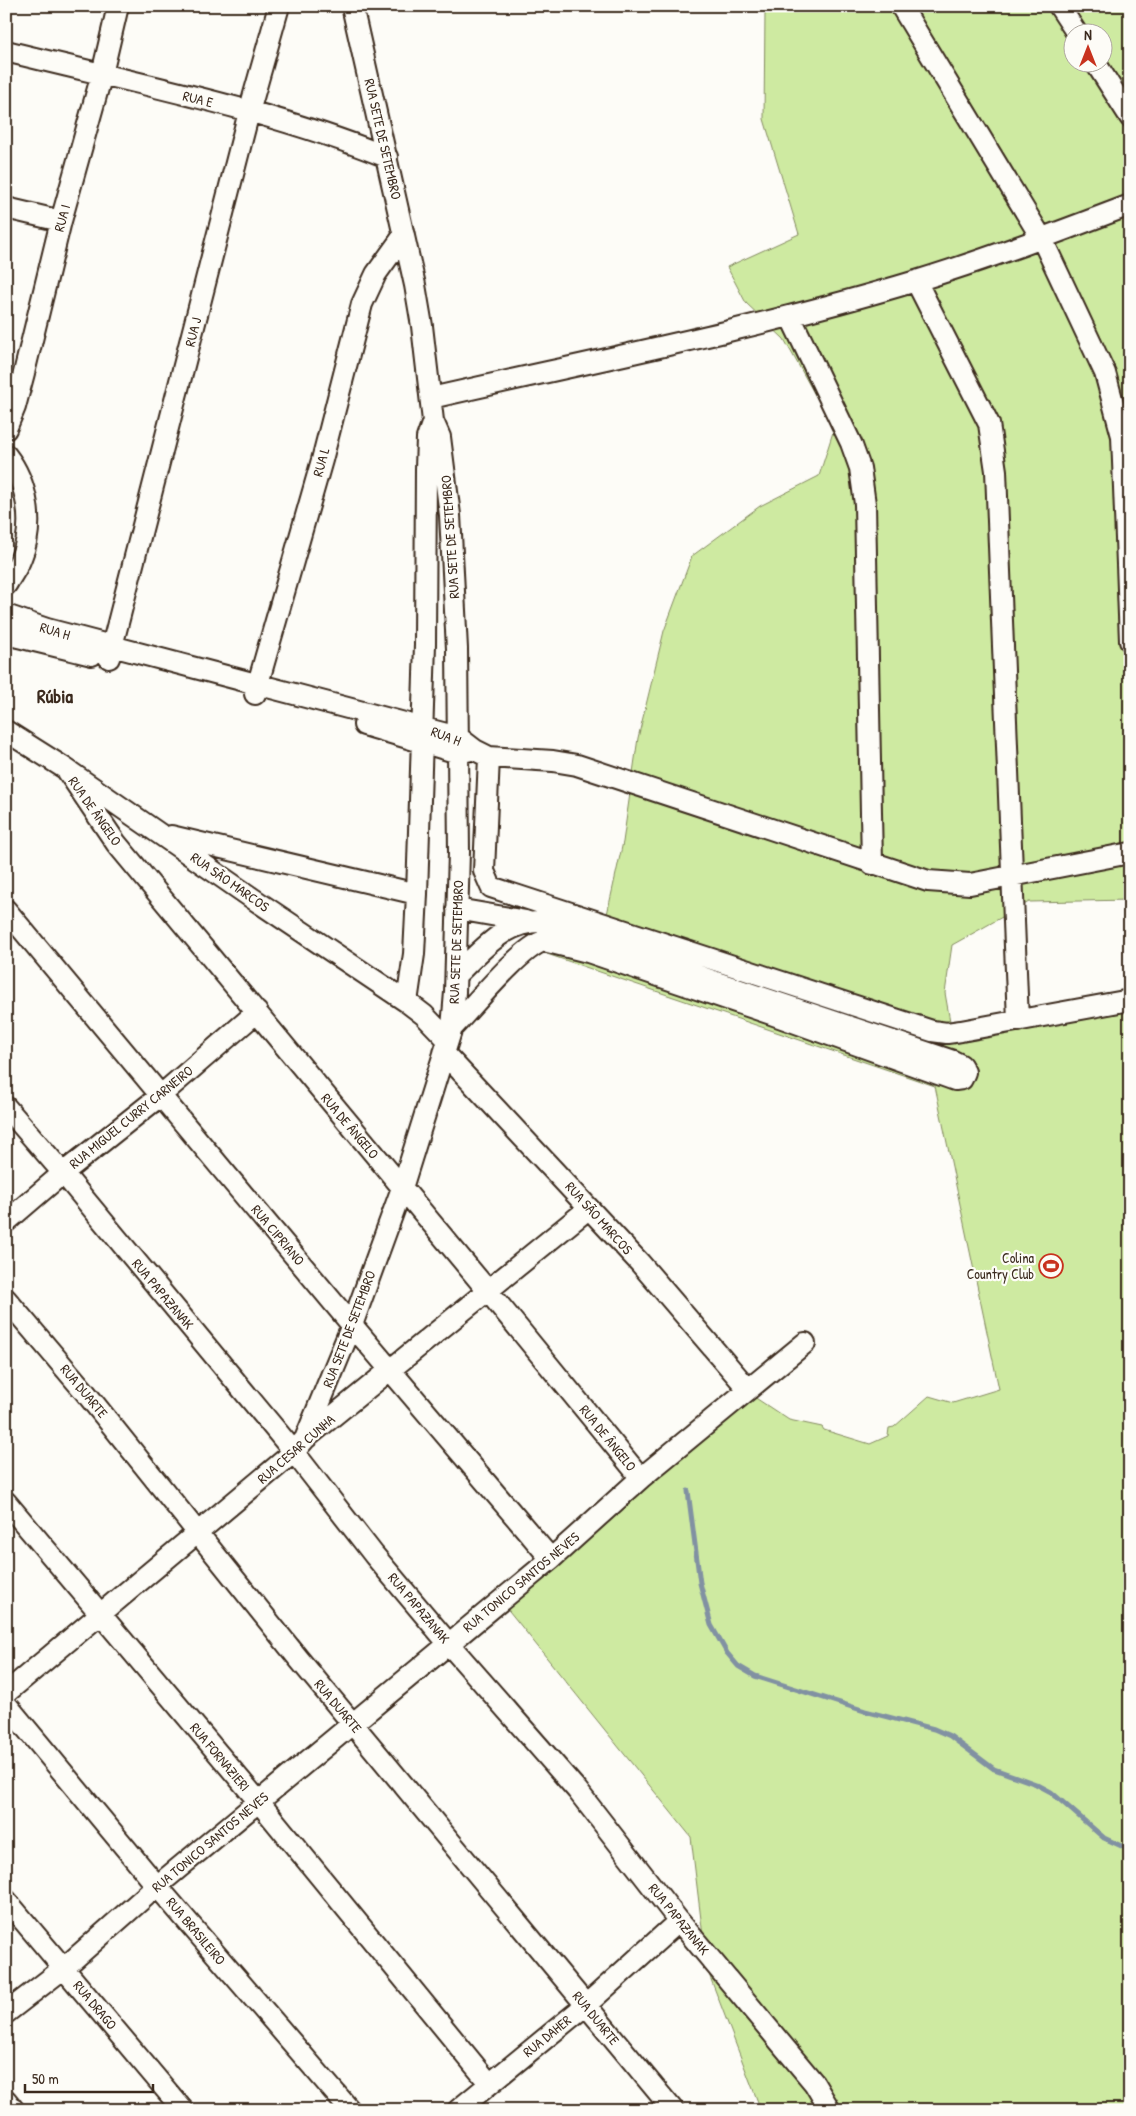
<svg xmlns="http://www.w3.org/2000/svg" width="1136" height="2116" font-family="'Patrick Hand',sans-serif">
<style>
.green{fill:#ceeaa1;stroke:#848a60;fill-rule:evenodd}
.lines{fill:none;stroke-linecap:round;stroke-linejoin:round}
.stream{stroke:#8191a2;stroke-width:5}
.street-casing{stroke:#3b2a1e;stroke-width:24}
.street{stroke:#fdfcf7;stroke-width:20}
.labels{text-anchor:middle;stroke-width:4.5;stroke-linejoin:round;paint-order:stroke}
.street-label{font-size:14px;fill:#3b2a1e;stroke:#fdfcf7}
.poi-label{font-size:14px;fill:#3b2a1e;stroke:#fdfcf7;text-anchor:end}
.district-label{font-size:19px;font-weight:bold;fill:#3b2a1e;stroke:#fdfcf7}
</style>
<rect width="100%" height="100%" fill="#fdfcf7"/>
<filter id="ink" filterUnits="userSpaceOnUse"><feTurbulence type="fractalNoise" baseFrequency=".02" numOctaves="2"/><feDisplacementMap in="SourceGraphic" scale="10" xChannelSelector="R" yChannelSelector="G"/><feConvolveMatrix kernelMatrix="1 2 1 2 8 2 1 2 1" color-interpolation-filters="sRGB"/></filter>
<g filter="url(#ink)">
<path class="green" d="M767,6h363v894l-101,2 -77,43 -7,48 9,51 176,-37v1103h-369l-54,-141 -16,-132 -194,-241 239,-211 53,35 33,7 2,3 46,14 18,-8 1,-8 5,-1 35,-31 24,7 46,-14 -64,-303 -388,-132 22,-33 35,7 19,-86 15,-104 26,-107 28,-75 68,-50 59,-30 15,-47 -50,-90 -38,-36 -19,-36 72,-33 -35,-115 1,-107zM1074,32h30v30h-30z"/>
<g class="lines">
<path class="stream" d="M688,1491l12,92 11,42 16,28 11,13 17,10 110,35 69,18 16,7 44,33 42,15 15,8 53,46 26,12"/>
<g class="street-casing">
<path id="street" d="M901,6l141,233 63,134 17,63 8,205
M1059,6l17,26
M6,51c128,32 259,57 381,106
M1095,62l35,55
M6,208l55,13
M916,281l73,143 7,47 22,550
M790,316l61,127 9,25 5,36 7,360
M431,398c162,-37 326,-69 485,-117 72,-22 143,-49 214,-76
M6,429l9,-22 9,-34 37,-152 41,-147 16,-68
M6,455c22,28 29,70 15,103 -3,9 -10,18 -15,27
M6,615l41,14 411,108 17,13 14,7 64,4 24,4 351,116 42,3 160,-31
M6,634l86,21
M109,658l140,-546 30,-106
M255,694l67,-234 40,-156 14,-30 28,-39
M364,725l94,28 13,-3
M6,731l60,38 186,129 155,104 17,13 24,25
M489,757l-5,114 7,16 441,144 15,2 14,-2 169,-31
M66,769l50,74 372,448 153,187
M171,836l246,58
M457,909l69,12
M6,910l346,415 199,234
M407,1002l7,-48 3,-60 8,-250 1,-175 1,-31 6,-17
M452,1028c19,-19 69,-81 92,-87l44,11 183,62 184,66 7,-1 3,-7 -4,-7 -8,-4 -237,-79 -168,-60c-41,-4 -65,27 -92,53
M444,1053l196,210 108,126
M6,1107l57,66 231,279 80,103 74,88 129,147 102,131 135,162 16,27
M6,1222l57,-49 97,-77 97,-84
M6,1299l79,93 213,266 375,452
M305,1439l47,-114 50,-137 50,-160 3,-36 4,-140 -2,-203 -7,-134 -10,-78 -7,-16 -11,-95 -7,-41 -63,-279
M6,1502l253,300 230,281
M6,1693l288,-241 11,-13 283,-230
M6,1704l151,182 193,224
M6,1900l177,210
M6,2013l58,-45 93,-82 394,-327 90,-81 164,-135
M6,2100l8,10
M458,2110l128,-105 93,-84"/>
</g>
<use href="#street" class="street"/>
</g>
</g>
<defs>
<g id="stadium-ring" transform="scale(1.25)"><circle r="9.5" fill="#fdfcf7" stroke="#c8321e" stroke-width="1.5"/><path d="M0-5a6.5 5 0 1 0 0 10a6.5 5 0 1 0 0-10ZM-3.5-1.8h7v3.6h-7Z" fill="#c8321e"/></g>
</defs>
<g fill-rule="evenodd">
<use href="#stadium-ring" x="1051" y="1266"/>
</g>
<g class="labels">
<g class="street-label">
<text transform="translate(198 99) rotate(14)" y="5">RUA E</text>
<text transform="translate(383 139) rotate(77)" y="5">RUA SETE DE SETEMBRO</text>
<text transform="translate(62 218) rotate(-75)" y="5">RUA I</text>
<text transform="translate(193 332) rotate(-76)" y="5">RUA J</text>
<text transform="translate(321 462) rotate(-75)" y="5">RUA L</text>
<text transform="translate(450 537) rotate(-94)" y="5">RUA SETE DE SETEMBRO</text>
<text transform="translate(55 631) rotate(16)" y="5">RUA H</text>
<text transform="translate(446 736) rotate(21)" y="5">RUA H</text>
<text transform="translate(95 811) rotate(55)" y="5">RUA DE ÂNGELO</text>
<text transform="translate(230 882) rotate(35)" y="5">RUA SÃO MARCOS</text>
<text transform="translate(456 942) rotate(-88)" y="5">RUA SETE DE SETEMBRO</text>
<text transform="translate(131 1117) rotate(-39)" y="5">RUA MIGUEL CURRY CARNEIRO</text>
<text transform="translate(350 1126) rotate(50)" y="5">RUA DE ÂNGELO</text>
<text transform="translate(599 1218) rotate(48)" y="5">RUA SÃO MARCOS</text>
<text transform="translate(278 1235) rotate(50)" y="5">RUA CIPRIANO</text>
<text transform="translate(163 1294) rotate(50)" y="5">RUA PAPAZANAK</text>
<text transform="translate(349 1329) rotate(-69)" y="5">RUA SETE DE SETEMBRO</text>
<text transform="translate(84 1391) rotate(50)" y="5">RUA DUARTE</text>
<text transform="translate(608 1438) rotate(51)" y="5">RUA DE ÂNGELO</text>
<text transform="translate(296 1449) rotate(-41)" y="5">RUA CESAR CUNHA</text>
<text transform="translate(521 1582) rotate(-40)" y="5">RUA TONICO SANTOS NEVES</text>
<text transform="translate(419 1608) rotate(50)" y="5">RUA PAPAZANAK</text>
<text transform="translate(338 1706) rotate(50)" y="5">RUA DUARTE</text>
<text transform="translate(220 1757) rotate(50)" y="5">RUA FORNAZIERI</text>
<text transform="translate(210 1842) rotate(-40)" y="5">RUA TONICO SANTOS NEVES</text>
<text transform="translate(679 1919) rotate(51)" y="5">RUA PAPAZANAK</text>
<text transform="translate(196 1931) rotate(50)" y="5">RUA BRASILEIRO</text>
<text transform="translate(95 2005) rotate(50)" y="5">RUA DRAGO</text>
<text transform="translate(596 2018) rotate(51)" y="5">RUA DUARTE</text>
<text transform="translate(547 2036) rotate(-39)" y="5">RUA DAHER</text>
</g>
<g class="poi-label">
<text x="1034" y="1263">Colina<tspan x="1034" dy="16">Country Club</tspan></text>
</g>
<g class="district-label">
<text x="55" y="703">Rúbia</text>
</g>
</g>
<rect width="1136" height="2116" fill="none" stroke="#fdfcf7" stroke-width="25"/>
<rect x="12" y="12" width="1111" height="2091" fill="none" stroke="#3b2a1e" stroke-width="2" filter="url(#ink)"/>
<g transform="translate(1088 48)"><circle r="24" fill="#fdfcf7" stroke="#afa8a0"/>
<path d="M0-4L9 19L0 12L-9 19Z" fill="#c8321e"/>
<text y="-8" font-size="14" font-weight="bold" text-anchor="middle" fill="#3b2a1e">N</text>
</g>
<path d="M25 2084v8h128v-8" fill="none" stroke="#3b2a1e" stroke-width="2.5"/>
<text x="32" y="2084" font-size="15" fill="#3b2a1e" stroke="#fdfcf7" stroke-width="4" paint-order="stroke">50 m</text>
</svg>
